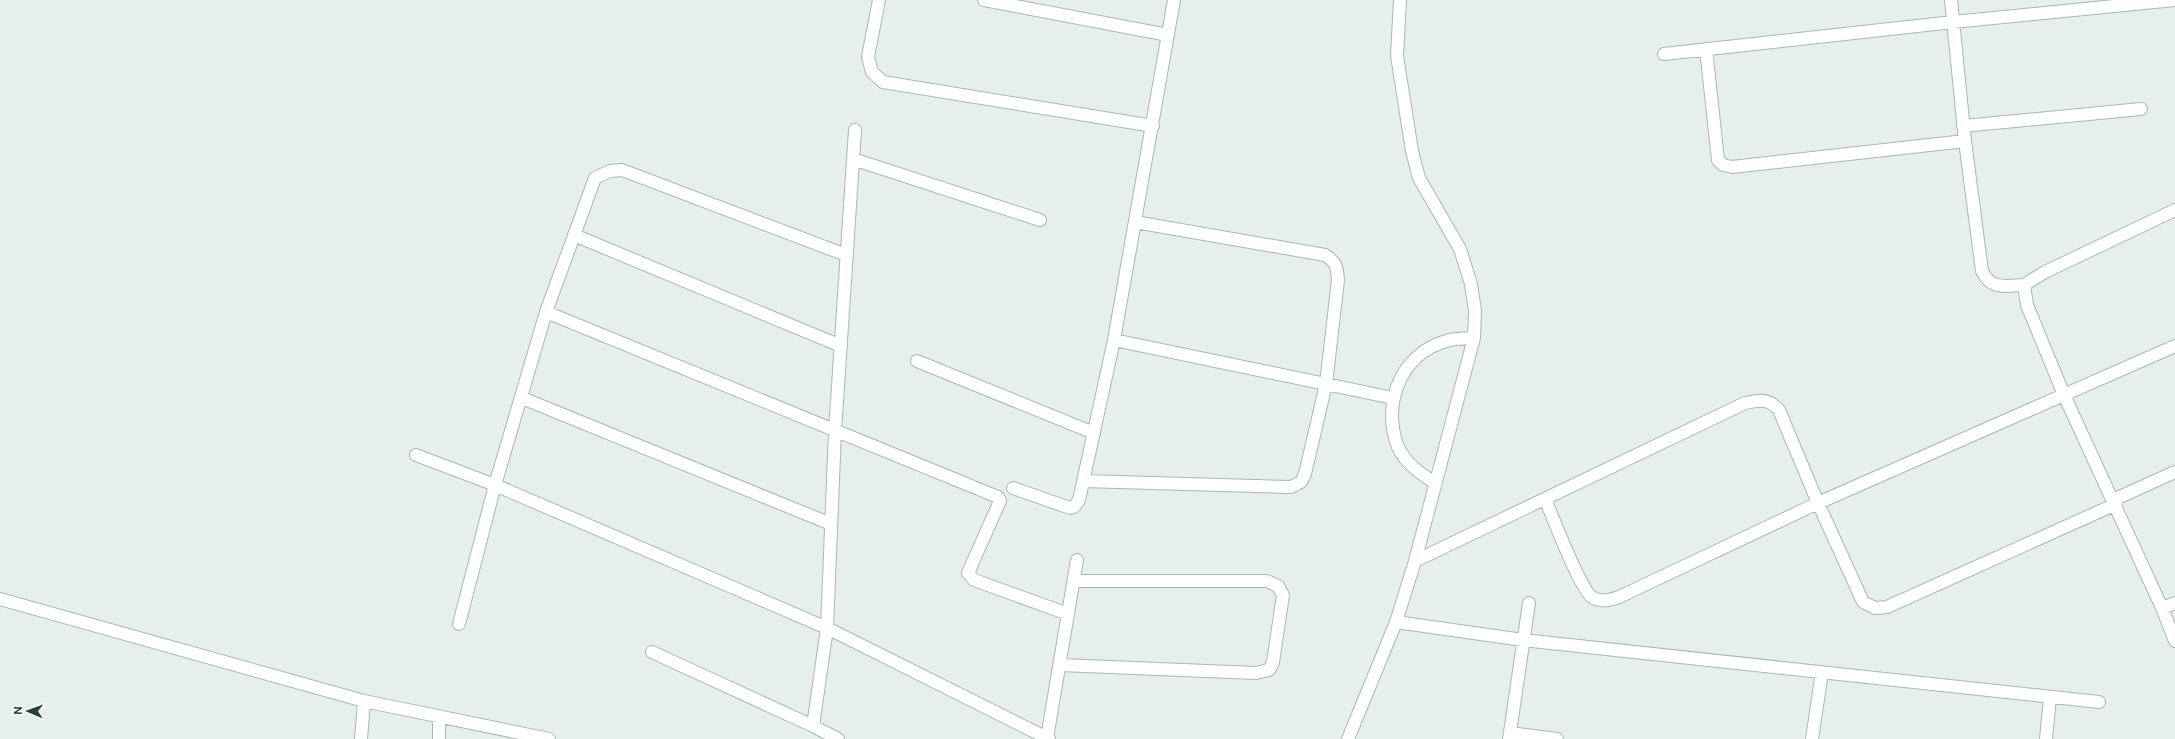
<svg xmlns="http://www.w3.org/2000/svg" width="2175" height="739" font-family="'Public Sans',sans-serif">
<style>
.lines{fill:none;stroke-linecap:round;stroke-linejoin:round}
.minor-casing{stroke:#a8b8b2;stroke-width:14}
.minor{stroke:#fff;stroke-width:12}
</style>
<rect width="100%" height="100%" fill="#e6efeb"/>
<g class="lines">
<g class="minor-casing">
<path id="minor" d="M879,0l-11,57 4,15 11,10 270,44
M984,0l184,35
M1400,0l-3,56 15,95 7,27 41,71 11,35 4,27 -1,27 -59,223 330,-158c15,-3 23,-5 34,7l39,93 357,-157
M1951,0l14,141 17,130c9,19 22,15 42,14
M1706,49l12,111 5,5 9,2 233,-26
M1664,54l289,-32 222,-22
M1963,126l178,-17
M853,159l187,61
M2175,210l-130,62 -21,13 3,20 37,90 98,213 13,-5
M574,235l267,111
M546,312l452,185 2,4 -32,72 6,7 94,34
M1114,340l279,58
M917,361l177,72
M522,398l309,126
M416,455l79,30 332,143 222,111
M1083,481l208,6 10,-5 4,-8 21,-90 12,-104c-1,-14 -2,-18 -13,-25l-190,-33
M1435,483c-14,-9 -30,-20 -37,-36 -17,-43 3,-93 48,-106 9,-3 19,-2 28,-3
M1013,488l57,20 4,-1 5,-7 35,-160 60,-340
M1545,499c8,18 35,90 47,98 9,6 18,3 27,0l199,-94 45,99 12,6 12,-1 229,-103
M2113,500l62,-28
M0,599l364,102 185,38
M2162,608l13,33
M1396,622l127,18 576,62
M459,624l36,-139 51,-173 49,-134 15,-7 12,-1 224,85
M652,652l161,74 25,13
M1060,665l196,8 13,-3 4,-8 10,-67 -5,-9 -11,-5h-193
M439,717v22
M813,726l14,-98 8,-197 20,-301
M1510,733l47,6
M1047,738l30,-178
M361,739l3,-38
M1348,739l48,-117 19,-61
M1509,739l20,-136
M1812,739l10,-67
M2046,739l4,-42"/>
</g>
<use href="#minor" class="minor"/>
</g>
<g transform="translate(28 711) rotate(272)" stroke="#f7fbf9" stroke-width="3" paint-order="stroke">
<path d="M0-3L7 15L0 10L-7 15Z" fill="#24423a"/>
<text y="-6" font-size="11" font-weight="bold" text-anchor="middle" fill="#24423a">N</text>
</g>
</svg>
